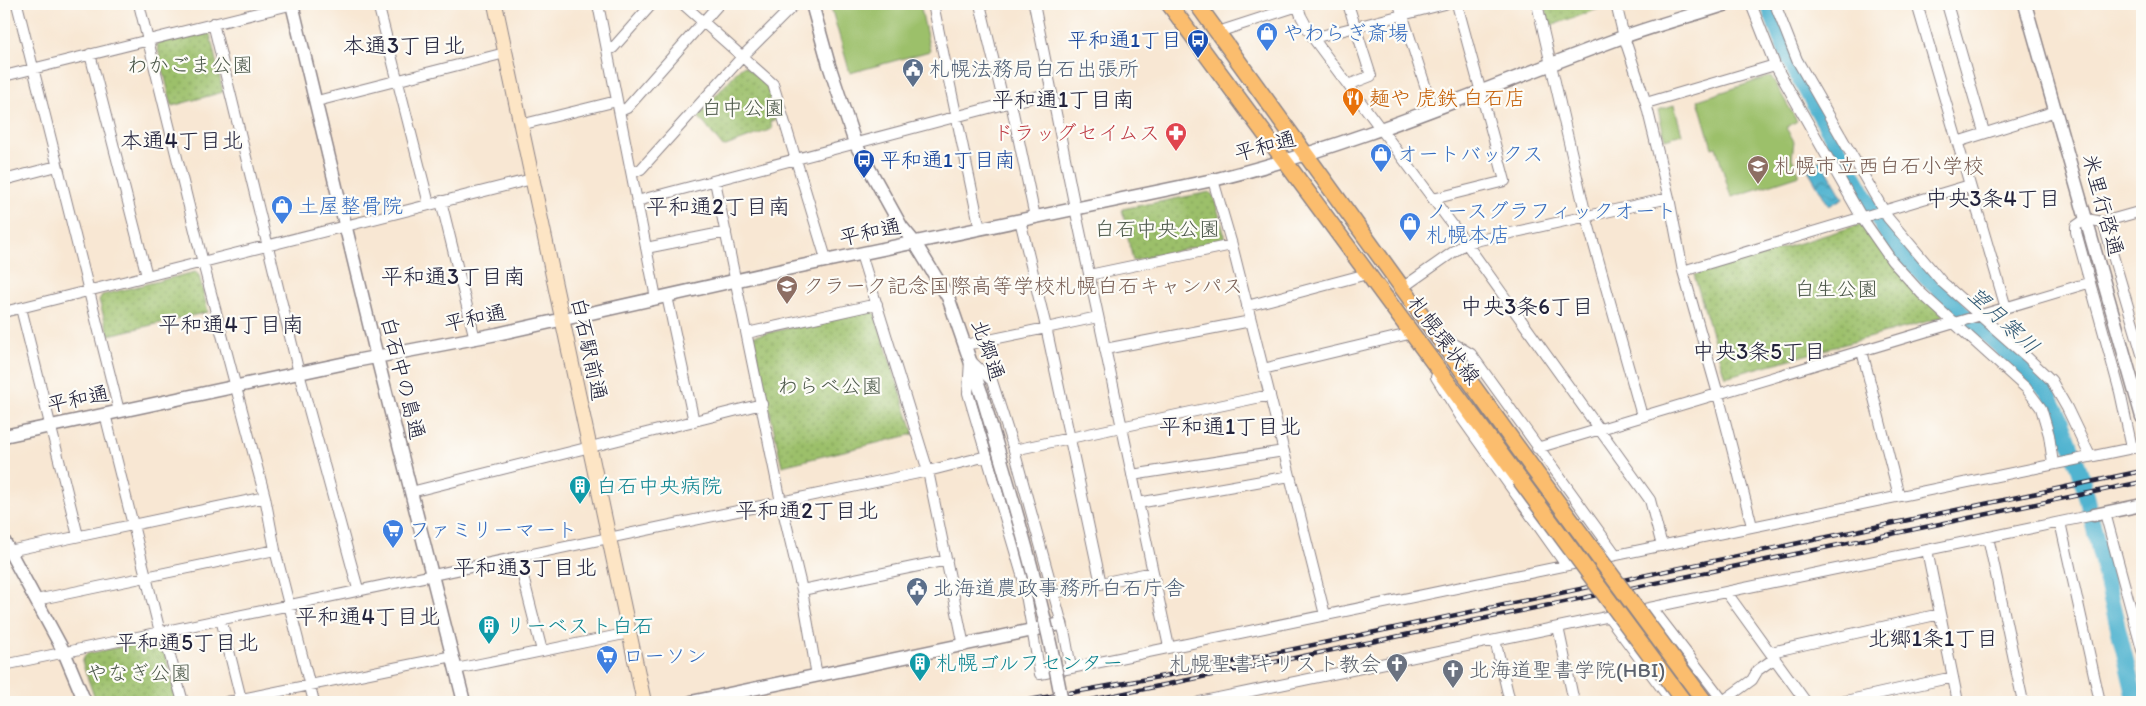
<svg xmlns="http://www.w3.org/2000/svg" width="2146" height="706" font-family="Itim,'Klee One',sans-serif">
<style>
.grass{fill:url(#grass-dots);stroke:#5f7152}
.garden{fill:#9cc06a;stroke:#5f7152}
.water{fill:url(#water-waves);stroke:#3a6b86}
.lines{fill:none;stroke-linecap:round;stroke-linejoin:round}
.river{stroke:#51b4d0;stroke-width:16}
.minor-casing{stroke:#8d8487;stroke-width:12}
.tertiary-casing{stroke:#8d8487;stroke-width:15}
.secondary-casing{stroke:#8d8487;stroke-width:16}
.primary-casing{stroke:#8d8487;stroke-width:18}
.minor{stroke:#fff;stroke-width:10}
.tertiary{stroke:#fff;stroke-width:12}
.secondary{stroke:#fde5c5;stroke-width:14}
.primary{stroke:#fbbd6e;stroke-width:15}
.rail-casing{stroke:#22223b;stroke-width:4.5}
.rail{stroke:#fdfcf7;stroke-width:2.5;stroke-dasharray:8;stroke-linecap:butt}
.tertiary-bridge-casing{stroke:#8d8487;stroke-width:15;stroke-linecap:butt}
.primary-bridge-casing{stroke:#8d8487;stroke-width:18;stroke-linecap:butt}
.tertiary-bridge{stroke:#fff;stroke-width:12}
.primary-bridge{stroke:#fbbd6e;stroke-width:15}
.labels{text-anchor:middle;stroke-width:4.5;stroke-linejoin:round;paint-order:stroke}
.shop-label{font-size:21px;fill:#366cbe;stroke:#fdfcf7;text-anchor:start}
.transit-label{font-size:21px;fill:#164399;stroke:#fdfcf7;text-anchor:end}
.park-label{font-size:21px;fill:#4d594b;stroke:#fdfcf7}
.service-label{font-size:21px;fill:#4e5e75;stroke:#fdfcf7;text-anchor:start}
.food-label{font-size:21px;fill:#c56008;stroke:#fdfcf7;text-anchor:start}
.health-label{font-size:21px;fill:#be3a42;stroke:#fdfcf7;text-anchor:end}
.street-label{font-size:21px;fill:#22223b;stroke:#fdfcf7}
.education-label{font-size:21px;fill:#785e54;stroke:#fdfcf7;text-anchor:start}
.culture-label{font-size:21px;fill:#0d838f;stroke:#fdfcf7;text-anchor:start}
.worship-label{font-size:21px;fill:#5b616d;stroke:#fdfcf7;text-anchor:end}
.neighbourhood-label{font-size:22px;fill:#22223b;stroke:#fdfcf7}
.water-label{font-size:22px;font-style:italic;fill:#355c77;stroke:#fdfcf7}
</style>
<defs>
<pattern id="grass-dots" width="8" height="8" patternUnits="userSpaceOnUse" patternTransform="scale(1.25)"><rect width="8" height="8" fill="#9cc06a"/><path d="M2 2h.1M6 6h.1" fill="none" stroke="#7f9c58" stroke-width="1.8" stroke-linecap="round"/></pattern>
<pattern id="water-waves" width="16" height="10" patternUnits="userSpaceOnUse" patternTransform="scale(1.25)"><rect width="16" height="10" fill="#51b4d0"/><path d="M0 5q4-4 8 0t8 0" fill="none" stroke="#4392aa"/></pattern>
</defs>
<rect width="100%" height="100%" fill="#fdfcf7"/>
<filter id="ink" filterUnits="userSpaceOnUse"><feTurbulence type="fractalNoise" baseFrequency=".02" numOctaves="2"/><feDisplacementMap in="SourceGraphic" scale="10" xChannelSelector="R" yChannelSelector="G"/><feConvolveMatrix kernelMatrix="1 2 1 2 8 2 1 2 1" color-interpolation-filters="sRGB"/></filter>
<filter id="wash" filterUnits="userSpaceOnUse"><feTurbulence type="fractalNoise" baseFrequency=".0096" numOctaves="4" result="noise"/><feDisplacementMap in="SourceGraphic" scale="20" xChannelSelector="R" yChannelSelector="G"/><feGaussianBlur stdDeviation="1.12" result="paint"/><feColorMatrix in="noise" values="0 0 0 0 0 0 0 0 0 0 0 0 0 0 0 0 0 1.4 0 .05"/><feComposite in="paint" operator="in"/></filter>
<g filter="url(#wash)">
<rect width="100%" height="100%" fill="#f8e7d3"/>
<path class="grass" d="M1545,4h67l-62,22z
M205,30l5,4 13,58 -51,14 -15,-61 2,-3z
M745,66l23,20 11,33 -9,2 2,8 -49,18 -25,-31 43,-49z
M1210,192l4,5 12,43 -93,21 -11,-52z
M1865,223l79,94 -219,60 -31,-102z
M195,272l4,3 9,37 -99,23 -10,-35 3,-5z
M872,310l3,4 39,120 -132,32 -29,-130z
M158,639l5,5 14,58h-81l-14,-40 4,-8z"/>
<path class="garden" d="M830,4h90l10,47 -80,22z
M1771,76l26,45 -11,7 8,13 -2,17 8,17 -68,22 -2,-3 -14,-47 -4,1 -14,-48z
M1674,105l8,29 -17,5 -7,-29z"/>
<path class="water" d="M1821,160l22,38 -14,8 -22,-38z"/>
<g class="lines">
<path class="river" d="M1768,4l13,36 14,31 100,178 152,142 14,28 19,52 56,231"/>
</g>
</g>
<g filter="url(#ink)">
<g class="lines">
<g class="minor-casing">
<path id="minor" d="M17,4l102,407
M139,4l64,259 62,234 10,53 39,152
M378,4l51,200
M598,4l58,294
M683,4l90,80 54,178
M933,4l47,225
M980,4l24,100
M1034,4l41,204 94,439
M1297,4l4,12 12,22 153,205 184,257 12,46
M1399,4l34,106
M1537,4l49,212 56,200
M1616,4l8,33 22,66 23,95 14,73 35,123 34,132
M1751,4l24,61 87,153 30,43 29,32 105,95 15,20 8,27 4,29
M1775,4l22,56 91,158 54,64 85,75 24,23 16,28 23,48
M1917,4l89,304
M1947,4l37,128
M213,23l86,350 59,216
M1218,32l80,-26
M1313,38l132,-34
M607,50l6,-2 39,-44
M90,54l57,222
M4,76l290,-72
M1348,85l23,-9 -23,-72
M317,101l188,-48
M1011,103l24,114
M1646,103l129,-38
M620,111l7,-3 92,-104
M520,125l97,-24
M1957,142l99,-31
M632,173l9,-4 101,-112 53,-53
M4,180l53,-14
M1213,180l19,65 93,370
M715,181l66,321 21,88 15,86
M1433,199l72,-18 -48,-177
M441,201l34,138
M637,201l367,-97 48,-11
M1020,220l26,107 55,257
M2103,222l39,132
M646,248l80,-16
M861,254l67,217 36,175
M1683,271l287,-86
M1089,275l143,-30
M1402,288l64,-45 203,-45
M667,296l27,126
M1247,306l120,-32
M21,308l57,228
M4,312l528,-133
M747,333l130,-29
M1441,336l30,18 145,201
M965,345l133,-28
M1105,349l146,-28
M1862,351l37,145
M970,360l22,21 22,69 51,185 6,33 -31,6 -17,-96 -55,-185z
M1263,369l150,-36
M1436,377l25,40 105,148
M105,414l55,218
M1537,448l551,-165
M2132,448l-12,-56 -44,-160v-6l10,-7 17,3 39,-11
M1014,450l256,-55
M1132,475l152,-24
M411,492l351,-88
M1138,503l152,-27
M2105,513l37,137
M2060,522l40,180
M1988,537l35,165
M1927,550l31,152
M9,551l256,-54
M518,557l24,94
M802,590l145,-30
M1054,593l99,-21
M1727,593l79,109
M36,600l239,-50
M1652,608l72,94
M1608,616l64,86
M221,619l20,80
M1558,627l16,75
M163,631l20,71
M1495,640l15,62
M1771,652l169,-38
M4,665l924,-194 59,-15
M1071,668l1071,-222
M456,669l173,-36
M1723,701l29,-21 6,-10 17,-12
M227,702l226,-46
M1199,702l895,-187
M1841,702l112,-25"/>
</g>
<g class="tertiary-casing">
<path id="tertiary" d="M292,4l85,353 87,345
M812,4l17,61 26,78 46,83 14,17 33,54 34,98
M2025,4l117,413
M4,436l356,-76 137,-26 290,-65 426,-89c142,-34 274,-93 410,-143 34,-12 70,-22 104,-33
M2094,515l48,-10
M4,541l60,111 21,50
M691,702l370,-78"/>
</g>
<g class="secondary-casing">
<path id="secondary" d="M495,4l149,698"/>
</g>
<g class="primary-casing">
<path id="primary" d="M1169,4l351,476
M1197,4l337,466"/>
</g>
<use href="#minor" class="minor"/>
<use href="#tertiary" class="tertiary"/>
<use href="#secondary" class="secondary"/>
<use href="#primary" class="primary"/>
<g class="rail-casing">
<path id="rail" d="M1018,702l152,-27 972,-204
M1082,702l1060,-220"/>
</g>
<use href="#rail" class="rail"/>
<g class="tertiary-bridge-casing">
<path id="tertiary-bridge" d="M982,395c30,102 61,202 80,307"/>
</g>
<g class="primary-bridge-casing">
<path id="primary-bridge" d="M1534,470l171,232
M1520,480l164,222"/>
</g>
<use href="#tertiary-bridge" class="tertiary-bridge"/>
<use href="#primary-bridge" class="primary-bridge"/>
</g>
</g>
<defs>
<g id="shop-pin" transform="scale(1.125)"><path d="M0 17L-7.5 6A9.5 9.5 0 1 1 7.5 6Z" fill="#3f7fe0" stroke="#fdfcf7"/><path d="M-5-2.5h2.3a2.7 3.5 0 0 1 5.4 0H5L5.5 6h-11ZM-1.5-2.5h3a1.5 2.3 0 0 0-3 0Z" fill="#fff"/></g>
<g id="bus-pin" transform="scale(1.125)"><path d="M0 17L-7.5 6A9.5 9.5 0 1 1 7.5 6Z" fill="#1a4fb4" stroke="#fdfcf7"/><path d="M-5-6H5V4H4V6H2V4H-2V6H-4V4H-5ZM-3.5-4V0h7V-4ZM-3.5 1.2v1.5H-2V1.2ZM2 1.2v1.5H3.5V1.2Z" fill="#fff"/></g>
<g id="civic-pin" transform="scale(1.125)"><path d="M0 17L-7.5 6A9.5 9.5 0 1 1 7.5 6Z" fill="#5c6f8a" stroke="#fdfcf7"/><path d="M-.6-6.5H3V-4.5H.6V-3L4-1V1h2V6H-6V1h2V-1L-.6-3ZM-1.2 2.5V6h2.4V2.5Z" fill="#fff"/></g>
<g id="restaurant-pin" transform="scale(1.125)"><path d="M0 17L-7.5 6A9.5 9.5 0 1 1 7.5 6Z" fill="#e8710a" stroke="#fdfcf7"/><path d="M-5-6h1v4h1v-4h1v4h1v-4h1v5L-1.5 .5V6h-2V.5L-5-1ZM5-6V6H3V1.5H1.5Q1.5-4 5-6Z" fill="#fff"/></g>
<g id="pharmacy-pin" transform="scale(1.125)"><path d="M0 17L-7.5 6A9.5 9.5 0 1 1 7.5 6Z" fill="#e0444e" stroke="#fdfcf7"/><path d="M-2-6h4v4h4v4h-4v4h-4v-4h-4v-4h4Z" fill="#fff"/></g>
<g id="school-pin" transform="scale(1.125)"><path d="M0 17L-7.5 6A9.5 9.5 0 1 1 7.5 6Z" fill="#8d6e63" stroke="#fdfcf7"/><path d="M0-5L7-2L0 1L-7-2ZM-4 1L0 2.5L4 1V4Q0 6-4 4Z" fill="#fff"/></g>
<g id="building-pin" transform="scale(1.125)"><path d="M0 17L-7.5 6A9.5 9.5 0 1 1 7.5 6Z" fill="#0f9aa8" stroke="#fdfcf7"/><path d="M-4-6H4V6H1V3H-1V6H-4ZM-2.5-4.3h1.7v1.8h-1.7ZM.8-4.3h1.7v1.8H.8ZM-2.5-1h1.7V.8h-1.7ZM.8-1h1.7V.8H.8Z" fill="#fff"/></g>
<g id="supermarket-pin" transform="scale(1.125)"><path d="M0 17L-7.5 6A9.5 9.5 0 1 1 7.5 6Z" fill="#3f7fe0" stroke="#fdfcf7"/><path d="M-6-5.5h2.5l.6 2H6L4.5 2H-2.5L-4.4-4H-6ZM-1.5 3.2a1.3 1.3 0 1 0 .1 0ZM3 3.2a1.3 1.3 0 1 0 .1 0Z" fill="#fff"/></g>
<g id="church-pin" transform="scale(1.125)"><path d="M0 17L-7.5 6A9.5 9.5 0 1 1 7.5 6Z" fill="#6b7280" stroke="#fdfcf7"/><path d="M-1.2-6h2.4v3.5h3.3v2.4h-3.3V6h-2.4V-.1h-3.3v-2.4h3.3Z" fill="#fff"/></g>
</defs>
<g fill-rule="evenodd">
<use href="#shop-pin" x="1267" y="33"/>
<use href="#bus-pin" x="1198" y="40"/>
<use href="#civic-pin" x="913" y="69"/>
<use href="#restaurant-pin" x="1353" y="98"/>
<use href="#pharmacy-pin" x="1176" y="133"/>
<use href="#shop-pin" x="1381" y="154"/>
<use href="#bus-pin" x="864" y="160"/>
<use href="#school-pin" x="1758" y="166"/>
<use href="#shop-pin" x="282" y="206"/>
<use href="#shop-pin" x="1410" y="223"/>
<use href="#school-pin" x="787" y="286"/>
<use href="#building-pin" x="580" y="486"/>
<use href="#supermarket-pin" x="393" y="530"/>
<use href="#civic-pin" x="917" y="588"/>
<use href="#building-pin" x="489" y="626"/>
<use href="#supermarket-pin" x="607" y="656"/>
<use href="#building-pin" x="920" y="663"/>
<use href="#church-pin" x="1397" y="664"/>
<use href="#church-pin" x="1453" y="670"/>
</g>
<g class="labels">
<g class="shop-label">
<text x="1283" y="40">やわらぎ斎場</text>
<text x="1397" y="161">オートバックス</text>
<text x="298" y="213">土屋整骨院</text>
<text x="1426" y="218">ノースグラフィックオート<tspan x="1426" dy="24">札幌本店</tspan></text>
<text x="409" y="537">ファミリーマート</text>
<text x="623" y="663">ローソン</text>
</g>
<g class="transit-label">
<text x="1182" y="47">平和通1丁目</text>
<text x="880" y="167" text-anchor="start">平和通1丁目南</text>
</g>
<g class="park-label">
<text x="190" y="72">わかごま公園</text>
<text x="743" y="115">白中公園</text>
<text x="1157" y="236">白石中央公園</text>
<text x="1836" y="296">白生公園</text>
<text x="830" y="393">わらべ公園</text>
<text x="139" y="680">やなぎ公園</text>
</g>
<g class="service-label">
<text x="929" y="76">札幌法務局白石出張所</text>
<text x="933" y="595">北海道農政事務所白石庁舎</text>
</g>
<g class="food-label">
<text x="1369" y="105">麺や 虎鉄 白石店</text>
</g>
<g class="health-label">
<text x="1160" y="140">ドラッグセイムス</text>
</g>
<g class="street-label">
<text transform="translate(1265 146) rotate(-15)" y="7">平和通</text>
<text transform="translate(2103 205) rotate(75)" y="7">米里行啓通</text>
<text transform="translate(870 232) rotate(-12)" y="7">平和通</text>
<text transform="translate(475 318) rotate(-12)" y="7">平和通</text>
<text transform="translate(1444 340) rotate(53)" y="7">札幌環状線</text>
<text transform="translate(589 349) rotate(78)" y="7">白石駅前通</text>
<text transform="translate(988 350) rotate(71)" y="7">北郷通</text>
<text transform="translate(403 378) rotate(76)" y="7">白石中の島通</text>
<text transform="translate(78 399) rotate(-12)" y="7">平和通</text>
</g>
<g class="education-label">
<text x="1774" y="173">札幌市立西白石小学校</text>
<text x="803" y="293">クラーク記念国際高等学校札幌白石キャンパス</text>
</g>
<g class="culture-label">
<text x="596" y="493">白石中央病院</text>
<text x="505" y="633">リーベスト白石</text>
<text x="936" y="670">札幌ゴルフセンター</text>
</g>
<g class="worship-label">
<text x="1381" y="671">札幌聖書キリスト教会</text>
<text x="1469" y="677" text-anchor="start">北海道聖書学院(HBI)</text>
</g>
<g class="neighbourhood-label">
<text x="404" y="53">本通3丁目北</text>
<text x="1063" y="107">平和通1丁目南</text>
<text x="182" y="148">本通4丁目北</text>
<text x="1993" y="206">中央3条4丁目</text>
<text x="718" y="214">平和通2丁目南</text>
<text x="453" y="284">平和通3丁目南</text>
<text x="1527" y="314">中央3条6丁目</text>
<text x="231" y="332">平和通4丁目南</text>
<text x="1759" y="359">中央3条5丁目</text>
<text x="1230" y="434">平和通1丁目北</text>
<text x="807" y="518">平和通2丁目北</text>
<text x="525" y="575">平和通3丁目北</text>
<text x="368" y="624">平和通4丁目北</text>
<text x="1933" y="646">北郷1条1丁目</text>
<text x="187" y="650">平和通5丁目北</text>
</g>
<g class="water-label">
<text transform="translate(2004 320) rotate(43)" y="8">望月寒川</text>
</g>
</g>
<rect width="2146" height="706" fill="none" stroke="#fdfcf7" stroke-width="20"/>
</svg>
